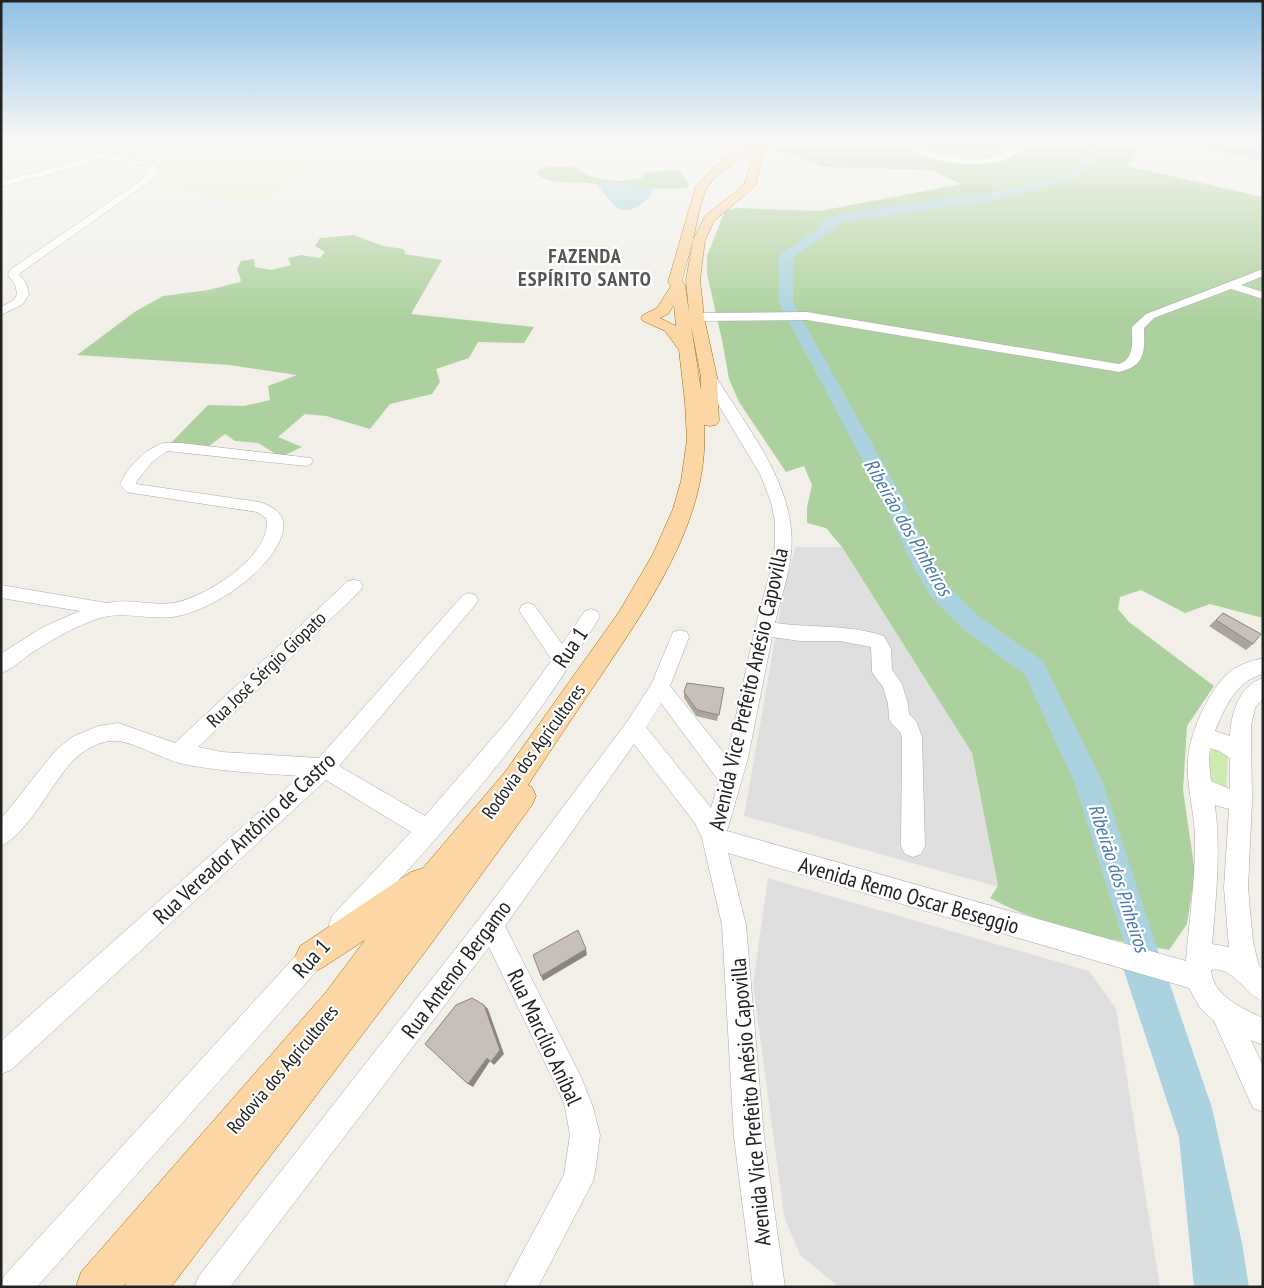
<svg xmlns="http://www.w3.org/2000/svg" width="1264" height="1288" font-family="'PT Sans Narrow',sans-serif">
<style>
.residential{fill:#e0dfdf}
.farmland{fill:#eef0d5}
.grass{fill:#cdebb0}
.forest{fill:#add19e}
.water{fill:#aad3df}
.lines{fill:none;stroke-linecap:round;stroke-linejoin:round}
.river{fill:#aad3df;fill-rule:evenodd}
.minor-casing{stroke:#a9a9a9;stroke-width:1}
.major-casing{stroke:#a06b00;stroke-width:1}
.minor{fill:#fff;fill-rule:evenodd}
.major{fill:#fcd6a4;fill-rule:evenodd}
.wall{fill:#aba49e}
.shaded-wall{fill:#8b8681}
.building{fill:#c7bfb8;stroke:#8b8681}
.labels{text-anchor:middle;stroke-width:4.5;stroke-linejoin:round;paint-order:stroke}
.street-label{font-size:19px;fill:#222;stroke:#fff}
.far-district-label{font-size:20px;font-weight:bold;letter-spacing:1px;fill:#555;stroke:#fff}
.water-label{font-size:20px;font-style:italic;fill:#4a7aab;stroke:#fff}
.near-street-label{font-size:22px;fill:#222;stroke:#fff}
</style>
<rect width="100%" height="100%" fill="#f2efe9"/>
<path class="residential" d="M915,139h110l-32,18 -12,2 -46,-6 -10,-4z
M796,547h46l130,206 26,134 -254,-71 41,-233z
M768,878l321,93 27,37 44,279h-321l-39,-32 -16,-39 -31,-232z"/>
<path class="farmland" d="M147,139h63l124,16 -77,49 -113,-19 15,-14 -2,-6 -6,-3 -44,-6z"/>
<path class="grass" d="M1216,749l6,2 6,6 -2,36 -16,-6 -4,-15 3,-21z"/>
<path class="forest" d="M784,139h116l47,20 44,1 43,-21h125l-17,4 -15,23 136,31v421l-53,-14 -25,9 -44,-23 -21,7 -2,12 11,13 85,64 -27,40 -4,64 12,82 -8,52 -18,26c-59,-10 -126,-23 -179,-52l8,-12 -26,-133 -130,-206 -16,-19 -19,-5v-16l5,-22 -8,-19 -18,6 -47,-70 -10,-23 -7,-39 -15,-66v-18l18,-45 11,-3 84,3 141,-27 -29,-14 -108,-3 -51,-19z
M548,166l25,1 19,10 14,3 18,1 17,-3 4,-6 30,-2 7,3 7,12 -2,3c-33,2 -67,-1 -100,-5 -18,-1 -33,2 -49,-8l-1,-4z
M354,235l29,11 21,3 1,5 37,6 -31,54 123,13 -10,16 -46,-1 -9,16 -33,11 4,13 -8,12 -42,10 -20,25 -44,-13 -21,-2 -27,23 24,10 -21,10 -23,-14 -23,-2 -10,-7 -17,13 -39,-2 39,-40 36,1 26,-6 -2,-14 29,-11 -68,-10 -152,-10 59,-44 27,-15 45,-6 32,-8 1,-2 -4,-11 4,-8 13,-2 1,8 16,3 20,-5 -3,-7 13,-3 19,3 5,-6 -10,-6 5,-8z"/>
<path class="water" d="M1200,139h63v22l-65,-15z
M604,182l44,4 5,3c-2,8 -6,10 -12,15 -23,17 -28,-3 -44,-18z
M1122,965l46,14 44,129 30,135 7,44h-55l-15,-150z"/>
<g class="lines">
<path class="river" d="M1106,139h12l-17,12 -14,18 -12,8 -80,23 -157,23 -8,9 -37,25v46l109,194 31,66 14,22 32,32 64,44 60,122 64,195 -4,12 -12,4 -12,-4 -4,-12 -60,-194 -50,-109 -62,-46 -32,-32 -19,-33 -30,-67 -103,-194v-48l42,-28 4,-7 5,-3c78,-19 160,-15 236,-44 13,-5 17,-17 27,-26 3,-3 9,-5 13,-8z"/>
<g class="minor-casing">
<path id="minor" d="M137,139h11l-38,16 46,9 2,7 -5,8 -133,94 -1,2 7,8 3,11 -6,10 -22,11v-8l13,-7 3,-6 -2,-10 -7,-9 3,-6 126,-86 13,-12 -1,-4 -6,-2 -42,-7 -42,14 -58,15v-6l70,-18z
M789,139h11c-9,7 -28,12 -38,6 7,-5 18,-2 27,-6z
M896,139h10l21,12 44,8 25,-2 32,-18h10c-7,7 -31,21 -40,23 -33,6 -77,0 -102,-23z
M1263,269v7l-22,9 22,7v7l-32,-10 -77,29 -10,10c1,24 1,38 -25,44l-312,-52 -110,1 -6,-4 6,-4 110,-1 312,52c16,-5 13,-23 13,-37l14,-13z
M709,373l7,4c32,52 82,112 75,176 -2,23 -11,47 -16,70 36,5 73,1 109,13l7,13 1,21 10,14 6,20 1,10 7,7 6,16 3,109 -4,8 -8,3 -8,-3 -4,-8 1,-109 -2,-5 -8,-8 -3,-6 -1,-14 -5,-17 -11,-15 -1,-25 -31,-6h-40l-28,-4 -24,121 -21,73 459,130c3,-39 9,-78 9,-117 1,-28 -9,-56 -7,-83 1,-27 21,-73 43,-90 9,-7 21,-10 32,-13v16c-27,7 -38,33 -48,57l15,5c1,-23 9,-50 33,-58v20l-8,10 -4,17 1,77 -4,86 5,54 6,24 4,3v32c-18,-7 -31,-36 -52,-31 2,26 31,38 52,48v27l-12,-5 12,26v46l-10,-4 -39,-87 -14,-13 -11,-20 -461,-135 18,72 18,212 21,150h-32l-19,-150 -12,-212 -20,-87 -7,-15 -61,-79 -129,182 76,151 12,30 7,28 -6,44 -56,108h-34l60,-112 6,-40 -5,-28 -5,-13 -71,-147 -259,340h-36l5,-11 283,-361 145,-193 25,-39 21,-51 7,-2 7,2 2,5 -19,49 57,71 28,-128 20,-76v-32l-4,-19 -11,-28 -58,-97zM661,703l58,78 -8,27 -65,-81zM1210,748l9,3 11,7v31l-19,-8 -2,-19zM1215,805l14,4 -5,79 5,59 -17,-3c4,-47 9,-92 3,-139z
M164,443h17l130,15 2,3 -2,3 -5,2 -139,-15 -15,11 -15,19 -1,3 123,18c14,4 27,12 24,28 -7,39 -74,83 -111,87 -26,3 -50,-7 -75,2 -23,8 -44,20 -64,33 -11,7 -20,17 -32,21v-19l4,-3 38,-24 37,-16 -79,-13v-13l106,18c22,-5 44,3 66,0 30,-4 102,-49 93,-85l-9,-6 -125,-19 -5,-1 -7,-7c7,-18 26,-37 44,-42z
M354,580l6,1 3,5 -3,5 -162,156 24,5 97,6 144,-163 6,-2 6,2 3,5 -3,5 -136,161 86,50 84,-97 43,-59 -30,-45 -3,-5 3,-5 6,-2 6,2 28,39 23,-33 6,-2 6,2 3,5c-7,13 -16,26 -24,39 -64,102 -145,190 -226,279l-9,3 -9,-3 -3,-9 3,-9 79,-84 -85,-52 -315,290 -10,4v-33l299,-265c-40,-3 -81,-4 -121,-13 -18,-5 -44,-20 -61,-22 -18,-2 -38,11 -49,24 -18,21 -44,71 -68,81v-27l54,-68 17,-14 26,-11 20,-3 57,20 173,-162z
M319,936l9,4 4,9 -4,9 -291,329h-36l3,-11 306,-336z"/>
</g>
<g class="major-casing">
<path id="major" d="M754,139h21l-12,17 -8,30 -41,35 -9,19 -5,40 4,37 13,60 2,44 -3,4 -6,1 -6,-1c6,92 -53,176 -102,249 -25,37 -50,74 -74,111l4,2 4,9 -4,9 -104,143 -257,339h-46l1,-4 -3,4h-47l5,-15 245,-280 39,-52 -43,28 -11,5 -11,-5 -5,-11 5,-11 111,-74 12,-4 82,-96 114,-160 34,-58 20,-45 8,-28 6,-41 -2,-38 -6,-52 -14,-19 -22,-10 -2,-3 2,-3 14,-7 14,-22 -3,-4 28,-96 19,-20 28,-17zM763,142l-10,14 -9,29 -39,31 -12,24c3,-13 8,-43 15,-54 12,-19 38,-29 55,-44zM693,240l-7,40 3,32 -4,-27 -3,-4zM674,305l2,21 -16,-8 8,-4zM691,325l10,52v13z"/>
</g>
<use href="#minor" class="minor"/>
<use href="#major" class="major"/>
</g>
<path class="wall" d="M1223,613l30,31 -7,6 -37,-24z
M724,688l-7,33 -21,-5 -12,-18v-6z"/>
<path class="shaded-wall" d="M586,949l1,6 -44,26 -2,-5z
M484,1005l4,4 16,45 -10,11 -3,-3z
M487,1058l3,3 -17,26 -5,-3z"/>
<path class="building" d="M1223,613l38,21 -8,10 -37,-24z
M687,683l37,5 -5,27 -22,-5 -13,-18z
M578,930l8,19 -45,27 -8,-21z
M472,998l12,7 16,45 -9,12 -4,-4 -19,26 -43,-40 31,-39z"/>
<linearGradient id="sky" x2="0" y2="1"><stop stop-color="#8fc0e4"/><stop offset="0.44" stop-color="#f9f8f5"/><stop offset="1" stop-color="#f9f8f5" stop-opacity="0"/></linearGradient>
<rect width="1264" height="319" fill="url(#sky)"/>
<g class="labels">
<g class="street-label">
<text transform="translate(266 669) rotate(-44)" y="7">Rua José Sérgio Giopato</text>
<text transform="translate(533 751) rotate(-54)" y="7">Rodovia dos Agricultores</text>
<text transform="translate(282 1069) rotate(-50)" y="7">Rodovia dos Agricultores</text>
</g>
<g class="far-district-label">
<text x="585" y="263">FAZENDA<tspan x="585" dy="23">ESPÍRITO SANTO</tspan></text>
</g>
<g class="water-label">
<text transform="translate(908 527) rotate(60)" y="7">Ribeirão dos Pinheiros</text>
<text transform="translate(1119 878) rotate(72)" y="7">Ribeirão dos Pinheiros</text>
</g>
<g class="near-street-label">
<text transform="translate(570 647) rotate(-56)" y="8">Rua 1</text>
<text transform="translate(748 689) rotate(-77)" y="8">Avenida Vice Prefeito Anésio Capovilla</text>
<text transform="translate(244 838) rotate(-43)" y="8">Rua Vereador Antônio de Castro</text>
<text transform="translate(909 895) rotate(16)" y="8">Avenida Remo Oscar Beseggio</text>
<text transform="translate(311 958) rotate(-48)" y="8">Rua 1</text>
<text transform="translate(456 969) rotate(-53)" y="8">Rua Antenor Bergamo</text>
<text transform="translate(545 1037) rotate(65)" y="8">Rua Marcílio Aníbal</text>
<text transform="translate(750 1102) rotate(-95)" y="8">Avenida Vice Prefeito Anésio Capovilla</text>
</g>
</g>
<rect width="1264" height="1288" fill="none" stroke="#222222" stroke-width="5"/>
</svg>
